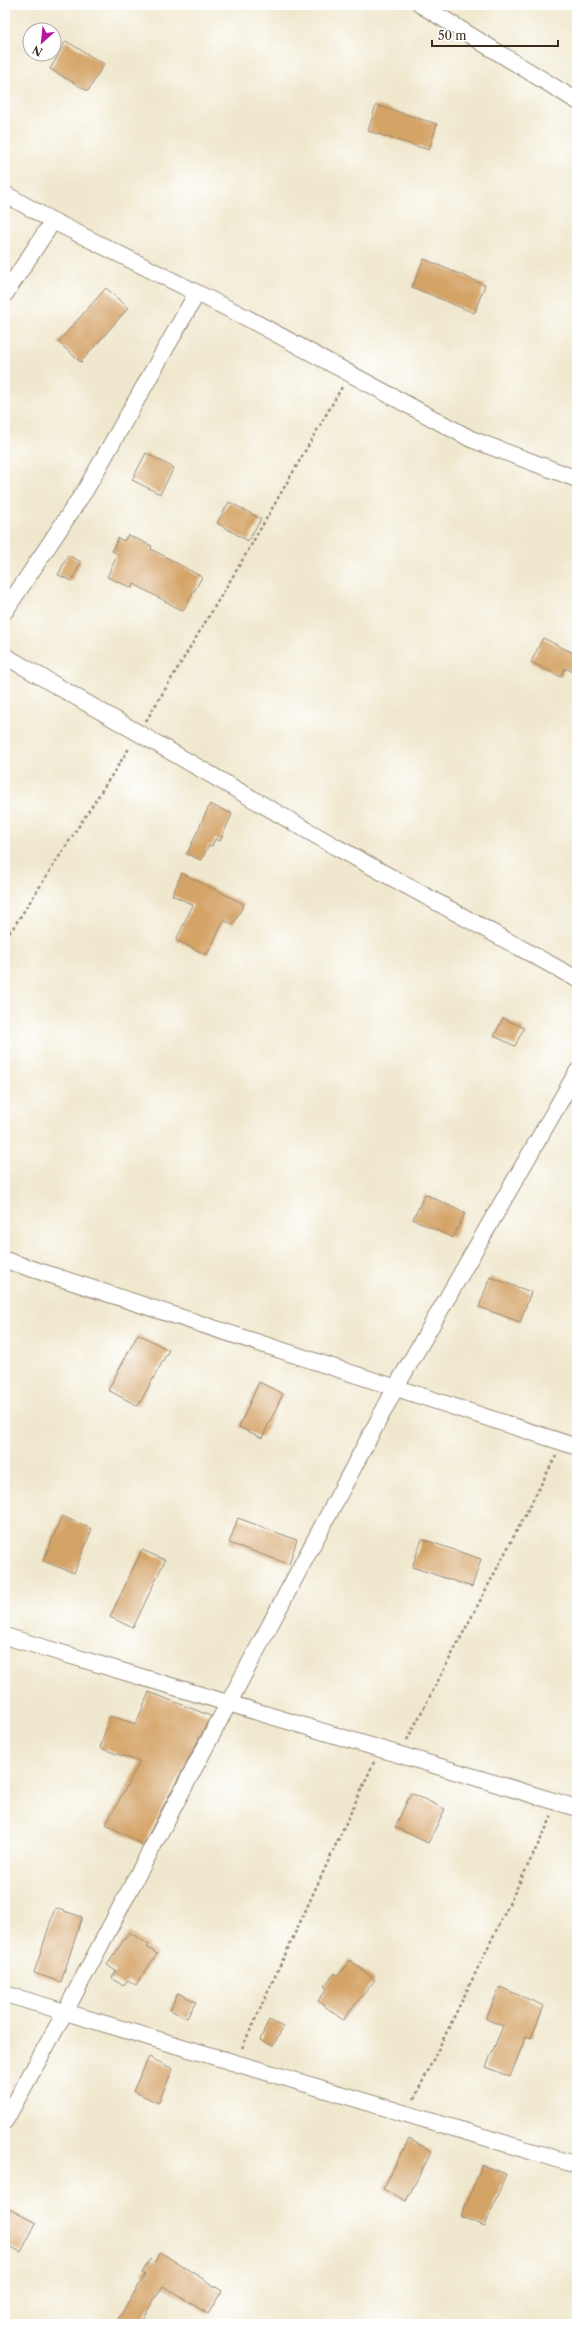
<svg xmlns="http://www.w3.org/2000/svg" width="582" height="2329" font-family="'Libre Caslon Text',serif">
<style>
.building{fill:#d4a366}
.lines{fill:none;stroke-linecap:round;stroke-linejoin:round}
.minor-casing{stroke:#968976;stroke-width:18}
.path{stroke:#968976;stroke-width:2.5;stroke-dasharray:3 3;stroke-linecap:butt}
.minor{stroke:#fff;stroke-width:16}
</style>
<rect width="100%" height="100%" fill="#fff"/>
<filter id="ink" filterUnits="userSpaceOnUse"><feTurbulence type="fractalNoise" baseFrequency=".025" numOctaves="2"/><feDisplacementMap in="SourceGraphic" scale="8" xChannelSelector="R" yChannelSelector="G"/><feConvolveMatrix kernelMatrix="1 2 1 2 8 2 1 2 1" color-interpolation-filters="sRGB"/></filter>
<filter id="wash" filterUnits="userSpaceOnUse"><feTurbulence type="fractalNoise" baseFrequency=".012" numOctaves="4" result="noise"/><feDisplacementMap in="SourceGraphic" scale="16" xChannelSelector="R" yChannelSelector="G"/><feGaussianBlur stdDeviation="0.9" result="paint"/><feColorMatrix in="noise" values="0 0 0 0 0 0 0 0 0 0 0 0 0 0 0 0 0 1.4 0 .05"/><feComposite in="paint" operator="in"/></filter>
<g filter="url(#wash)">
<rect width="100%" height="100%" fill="#f0e8ce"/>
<g id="blocks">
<path class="building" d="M66,41l38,23 -16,27 -38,-22z
M376,105l61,19 -8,26 -61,-19z
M424,259l61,26 -11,28 -62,-26z
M106,288l22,20 -47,54 -23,-20z
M146,453l28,15 -14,26 -28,-14z
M229,502l32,17 -13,22 -31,-18z
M128,535l24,11 -1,3 51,28 -19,34 -49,-27 -2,4 -25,-11 11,-23 -6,-3 6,-13 6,3z
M68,555l13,7 -9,19 -14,-6z
M543,638l34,17v9l-4,8 -8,-4 -4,9 -30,-15z
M210,804l22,10 -12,27 -5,-2 -3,7 -3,-1 -8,15 -14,-6z
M182,873l62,31 -11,21 -9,-5 -17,35 -31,-15 17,-35 -21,-10z
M503,1018l21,10 -9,18 -21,-10z
M425,1194l40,19 -12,25 -40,-19z
M490,1277l41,15 -11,30 -41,-15z
M138,1334l31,16 -31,56 -30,-16z
M259,1382l24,12 -21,44 -23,-11z
M62,1516l30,13 -18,44 -31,-12z
M238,1518l59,22 -8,24 -60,-21z
M422,1539l59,20 -9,28 -60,-20z
M142,1550l23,10 -32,68 -23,-11z
M149,1692l62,24 -68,129 -37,-21 34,-62 -40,-14 10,-32 26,8z
M411,1793l34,16 -17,34 -33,-16z
M55,1908l27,9 -21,65 -27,-9z
M129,1932l20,13 -2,2 10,7 -21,31 -8,-5 -5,6 -11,-8 4,-7 -9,-6z
M350,1960l25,20 -32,40 -25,-19 9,-12 -3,-3 11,-13 3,2z
M500,1987l44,19 -13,32 -5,-2 -16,41 -24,-10 17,-41 -17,-7z
M178,1993l18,9 -9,16 -17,-8z
M269,2020l14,7 -10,19 -13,-6z
M149,2057l24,12 -15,34 -25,-12z
M409,2139l23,12 -26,50 -23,-12z
M482,2165l24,9 -21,52 -24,-9z
M5,2207l31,16 -15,29 -16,-8z
M160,2252l62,39 -14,23 -45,-28 -24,38h-24l30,-49 -3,-2 8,-14 5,3z"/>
</g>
</g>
<g filter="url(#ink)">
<use href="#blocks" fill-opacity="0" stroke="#968976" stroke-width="1"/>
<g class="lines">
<g class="minor-casing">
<path id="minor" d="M421,5l156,96
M5,194l48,27 194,97 224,121 106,40
M5,294l48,-73
M5,611l81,-122 111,-196
M5,656l331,191 241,132
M5,1260l572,187
M5,1636l572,172
M5,1994l572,171
M5,2121l60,-109 331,-625 181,-315"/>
</g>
<path class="path" d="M146,721l93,-155 103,-179
M5,937l8,-9 117,-181
M407,1740l149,-284
M242,2048l132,-286
M414,2099l138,-283"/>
<use href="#minor" class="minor"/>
</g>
</g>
<rect width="582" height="2329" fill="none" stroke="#fff" stroke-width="20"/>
<g transform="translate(42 42) rotate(207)"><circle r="19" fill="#ffffff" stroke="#b1aaa5"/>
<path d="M0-3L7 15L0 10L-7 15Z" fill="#b5179e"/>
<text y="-6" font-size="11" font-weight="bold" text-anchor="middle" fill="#3b2a1e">N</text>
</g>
<path d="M432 40v6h126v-6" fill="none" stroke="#3b2a1e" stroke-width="2"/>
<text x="438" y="40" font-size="12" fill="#3b2a1e" stroke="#ffffff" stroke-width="3" paint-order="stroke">50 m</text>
</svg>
